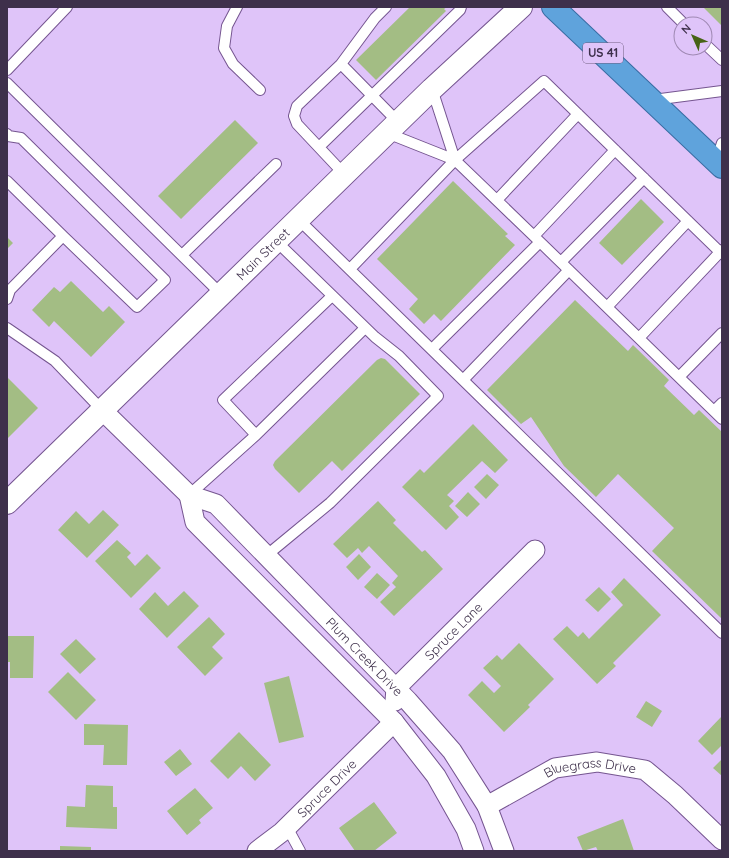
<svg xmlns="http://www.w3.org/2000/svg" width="729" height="858" font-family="Quicksand,sans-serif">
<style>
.building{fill:#a3bd84}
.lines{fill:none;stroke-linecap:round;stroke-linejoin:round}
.service-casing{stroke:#755590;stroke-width:12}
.minor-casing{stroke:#755590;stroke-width:21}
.tertiary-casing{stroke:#755590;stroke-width:24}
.trunk-casing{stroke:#396ca3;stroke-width:24}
.service{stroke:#fff;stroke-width:10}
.minor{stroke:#fff;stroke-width:19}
.tertiary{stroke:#fff;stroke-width:22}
.trunk{stroke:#5fa3dc;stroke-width:22}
.labels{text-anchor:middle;stroke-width:3;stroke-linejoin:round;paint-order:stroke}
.shield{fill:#dfc4f9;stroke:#6e5c7f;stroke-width:1}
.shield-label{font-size:12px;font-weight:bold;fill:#3e304b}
.street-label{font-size:13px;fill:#3e304b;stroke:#dfc4f9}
</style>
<rect width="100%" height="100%" fill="#dfc4f9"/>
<path class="building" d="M410,7h37l-3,2 2,2 -70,69 -20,-20z
M703,7h19v19z
M235,120l23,23 -77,76 -23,-23z
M453,181l55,53 -3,2 10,9 -74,76 -7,-7 -10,10 -15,-15 9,-10 -41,-40z
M641,199l23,23 -42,43 -23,-22z
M7,237l6,6 -6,6z
M71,281l32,31 6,-6 16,16 -34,35 -37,-36 -5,6 -17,-17 22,-23 6,5z
M575,300l53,51 5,-6 36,35 -5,6 30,29 5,-5 23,22v187l-70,-68 22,-23 -56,-54 -22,23 -32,-31 -33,-49 -10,7 -34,-34z
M381,358l4,1 35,35 -78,77 -10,-10 -33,32 -24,-24 -2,-4 2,-4 102,-101z
M7,377l31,31 -31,31z
M473,424l35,36 -13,13 -13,-12 -35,34 7,6 -5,5 10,11 -13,13 -44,-43 18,-18 4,4z
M487,474l12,11 -13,14 -12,-12z
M468,492l12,12 -13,13 -12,-11z
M378,501l18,19 -3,3 29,29 3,-2 18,19 -49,47 -14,-14 16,-15 -4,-4 6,-7 -29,-30 -7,7 -4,-5 -11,10 -14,-14z
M103,510l16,15 -32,33 -29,-28 18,-19 13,13z
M117,540l14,13 -4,4 8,9 12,-12 14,14 -30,30 -36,-37z
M359,554l12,13 -13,13 -12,-13z
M377,573l13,12 -13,14 -13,-12z
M624,578l37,37 -48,48 3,3 -19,18 -44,-45 14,-13 11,11 5,-5 6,7 34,-34 -12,-13z
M599,587l12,12 -13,13 -13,-12z
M184,591l15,15 -32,32 -28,-29 16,-17 13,14z
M209,617l16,17 -13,13 11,11 -18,18 -28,-29z
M7,636h27l-1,42h-23v-16h-3z
M76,639l20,20 -16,15 -20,-20z
M519,643l35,36 -26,26 2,2 -26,25 -36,-37 14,-14 12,12 7,-7 -18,-18 14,-13 5,5z
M68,672l28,28 -20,20 -28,-28z
M289,676l15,61 -25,6 -15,-60z
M646,701l16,10 -10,16 -16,-10z
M722,716v29l-10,10 -14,-14z
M84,724l44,1 -1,40h-24l1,-20h-20z
M239,732l32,33 -16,16 -14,-15 -13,13 -18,-18z
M180,749l12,15 -16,12 -12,-14z
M722,759v17l-9,-8z
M86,785l27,1v21h4v22l-51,-2 1,-21 18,1z
M195,788l18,20 -14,12 2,3 -14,12 -20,-24z
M374,802l23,31 -23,18h-19l-16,-23z
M623,819l11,32h-36l-2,-4 -13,4 -6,-14z
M60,846l31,1v4h-31z"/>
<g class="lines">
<g class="service-casing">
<path id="service" d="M237,7l-10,19 -3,22 9,16 27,26
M667,7l17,17
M705,44l17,16
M341,64l57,58
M7,70l60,-63
M7,83l214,211
M432,89l23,71
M653,100l69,-9
M387,133l68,27 85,82 -108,107
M7,134l1,2 13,2 144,142 -28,27 -74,-71 -53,54 -3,9
M319,147l141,-137 1,-3
M716,161l6,-18
M344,174l-47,-50 -3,-8 3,-10 44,-42 34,-46 11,-11
M7,181l56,55
M497,200l81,-86
M298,219l424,414
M534,236l81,-86
M540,242l182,177
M182,255l94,-91
M561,262l83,-84
M350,269l105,-109 89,-79 178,173
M607,307l81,-86
M7,328l48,33 47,49
M639,338l83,-88
M679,377l43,-44
M463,380l106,-110
M714,411l8,-8
M256,435l109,-107
M189,495l67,-60 -33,-35 109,-104
M267,555l63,-52 108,-107 -39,-40 -24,-19 -99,-96
M287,827l13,24"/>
</g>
<g class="minor-casing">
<g id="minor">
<path id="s1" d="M102,410l87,85 27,9 192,197 44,50 35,55 17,45"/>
<path d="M189,495l6,27 199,200 42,54 30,53 8,22"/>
<path id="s2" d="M395,701l1,-13 139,-138"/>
<path id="s3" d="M487,806l68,-38 42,-6 48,8 30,25 47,45"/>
<path id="s4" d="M257,851l25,-19 112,-110"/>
</g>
</g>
<g class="tertiary-casing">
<g id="tertiary">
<path id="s5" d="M7,503l425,-414 89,-82"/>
</g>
</g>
<g class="trunk-casing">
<path id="trunk" d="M553,7l169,160"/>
</g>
<use href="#service" class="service"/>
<use href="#minor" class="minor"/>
<use href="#tertiary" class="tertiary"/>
<use href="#trunk" class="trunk"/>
</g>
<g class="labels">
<rect class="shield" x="583" y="43" width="40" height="20" rx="3"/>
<g class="shield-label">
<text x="603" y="57">US 41</text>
</g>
<g class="street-label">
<text dy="5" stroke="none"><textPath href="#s5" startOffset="357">Main Street</textPath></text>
<text dy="5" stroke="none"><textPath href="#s2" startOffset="94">Spruce Lane</textPath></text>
<text dy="5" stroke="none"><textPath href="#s1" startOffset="363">Plum Creek Drive</textPath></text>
<text dy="5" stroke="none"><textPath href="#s3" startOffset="113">Bluegrass Drive</textPath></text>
<text dy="5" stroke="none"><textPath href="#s4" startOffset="94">Spruce Drive</textPath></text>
</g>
</g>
<rect width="729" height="858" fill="none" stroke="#3e304b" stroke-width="16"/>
<g transform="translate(693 36) rotate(315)"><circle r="19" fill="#dfc4f9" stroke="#9f89b3"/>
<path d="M0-3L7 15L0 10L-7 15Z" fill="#476316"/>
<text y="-6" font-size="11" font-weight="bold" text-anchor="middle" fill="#3e304b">N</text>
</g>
</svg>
